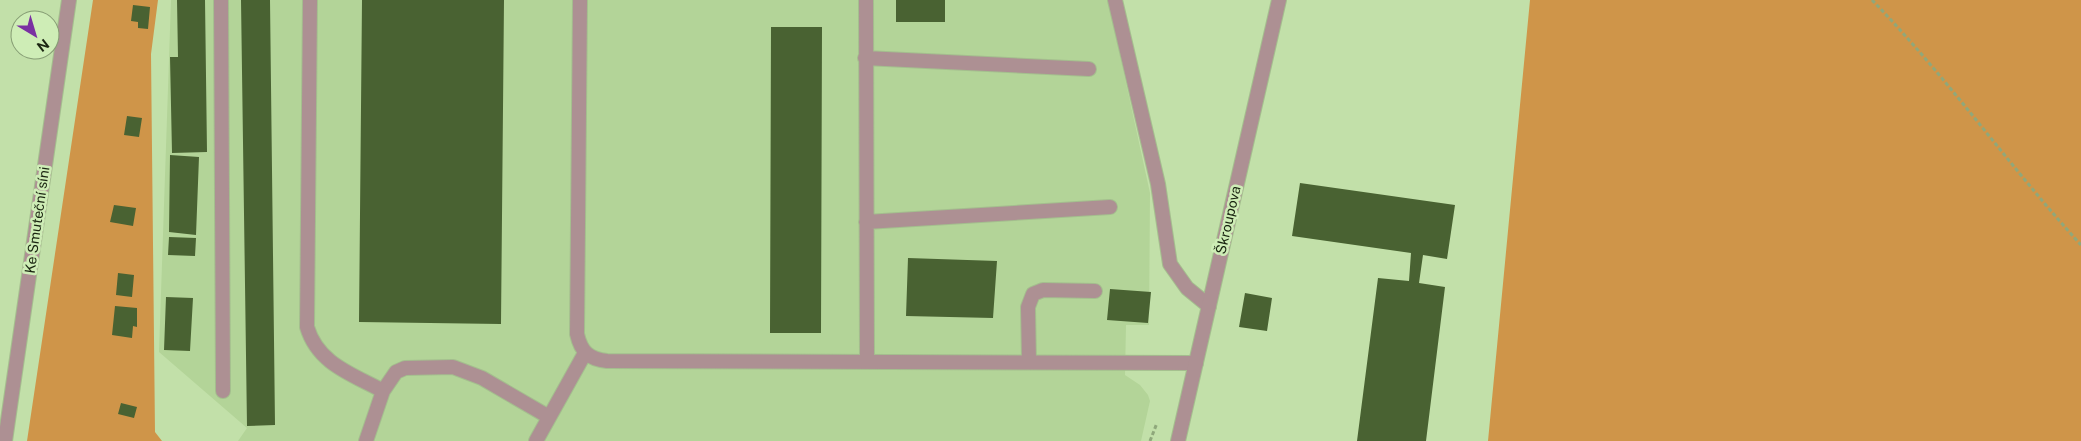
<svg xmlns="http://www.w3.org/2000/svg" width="2081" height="441" font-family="'Public Sans',sans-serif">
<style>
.built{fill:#b3d498}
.green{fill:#cf9549}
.building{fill:#496232}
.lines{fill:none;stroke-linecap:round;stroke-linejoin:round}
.service-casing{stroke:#a4be8e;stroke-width:16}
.minor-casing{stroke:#a4be8e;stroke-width:16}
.tertiary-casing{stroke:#a4be8e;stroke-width:16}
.path{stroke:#8fa87b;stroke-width:3;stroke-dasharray:4 2.5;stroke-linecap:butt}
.service{stroke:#ad9093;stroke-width:14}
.minor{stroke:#ad9093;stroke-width:14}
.tertiary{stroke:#ad9093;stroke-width:14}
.labels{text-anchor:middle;stroke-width:5;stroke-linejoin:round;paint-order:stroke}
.street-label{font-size:14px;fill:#1a2511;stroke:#ceedb6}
</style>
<rect width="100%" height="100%" fill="#c2e0a9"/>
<path class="built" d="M171,0h937l42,193 -1,132h-23l-1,50 15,10 8,10 2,6 -9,40h-903l9,-13 -88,-76z"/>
<path class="green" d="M93,0h65l-7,54 4,378 7,9h-135z
M1530,0h551v441h-593z"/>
<path class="building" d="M177,0h28l2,152 -35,1 -2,-96h8z
M241,0h29l5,425 -28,1z
M362,0h142l-3,324 -142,-2z
M896,0h49v22h-49z
M133,5l17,2 -2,22 -10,-1v-6l-7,-1z
M771,27h51l-1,306h-51z
M127,116l15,2 -3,19 -15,-2z
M170,155l29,2 -3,78 -27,-3z
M1300,183l155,22 -8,54 -24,-4 -4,28 26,4 -19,154h-69l21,-163 31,3 2,-28 -119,-17z
M114,205l22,3 -3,18 -23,-4z
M169,237l27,1 -1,18 -27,-1z
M908,258l89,3 -4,57 -87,-2z
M118,273l16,2 -2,22 -16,-2z
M1110,289l41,3 -3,31 -41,-3z
M1245,293l27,5 -5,33 -28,-4z
M166,297l27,1 -3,53 -26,-1z
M115,306l22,2v19l-4,-1 -1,12 -20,-3z
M121,403l16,4 -3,11 -16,-4z"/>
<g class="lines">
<g class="service-casing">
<path id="service" d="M221,0l2,391
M310,0l-3,327c11,37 45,47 76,64l-17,50
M580,0l-3,334c4,18 12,25 30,27l589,2
M866,0l1,362
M1115,0l43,184 12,80 17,24 22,18
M865,58l224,11
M866,222l244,-15
M1029,362l-1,-55 5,-13 10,-4 52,1
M383,391l13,-19 9,-4 48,-1 29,11 67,39
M536,441l49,-88"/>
</g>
<g class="minor-casing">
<path id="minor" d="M5,441l64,-441"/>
</g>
<g class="tertiary-casing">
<path id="tertiary" d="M1178,441l101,-441"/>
</g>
<path class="path" d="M1872,0c75,77 137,166 209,245
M1150,441l7,-18"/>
<use href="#service" class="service"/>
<use href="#minor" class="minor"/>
<use href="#tertiary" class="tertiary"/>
</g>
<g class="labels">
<g class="street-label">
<text transform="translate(37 220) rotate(-82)" y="5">Ke Smuteční síni</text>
<text transform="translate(1228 220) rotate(-77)" y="5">Škroupova</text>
</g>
</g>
<g transform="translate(35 35) rotate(142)"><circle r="24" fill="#ceedb6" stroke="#869d74"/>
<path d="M0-4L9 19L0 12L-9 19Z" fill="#7a30a2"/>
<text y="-8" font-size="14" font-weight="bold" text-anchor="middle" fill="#1a2511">N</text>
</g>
</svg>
